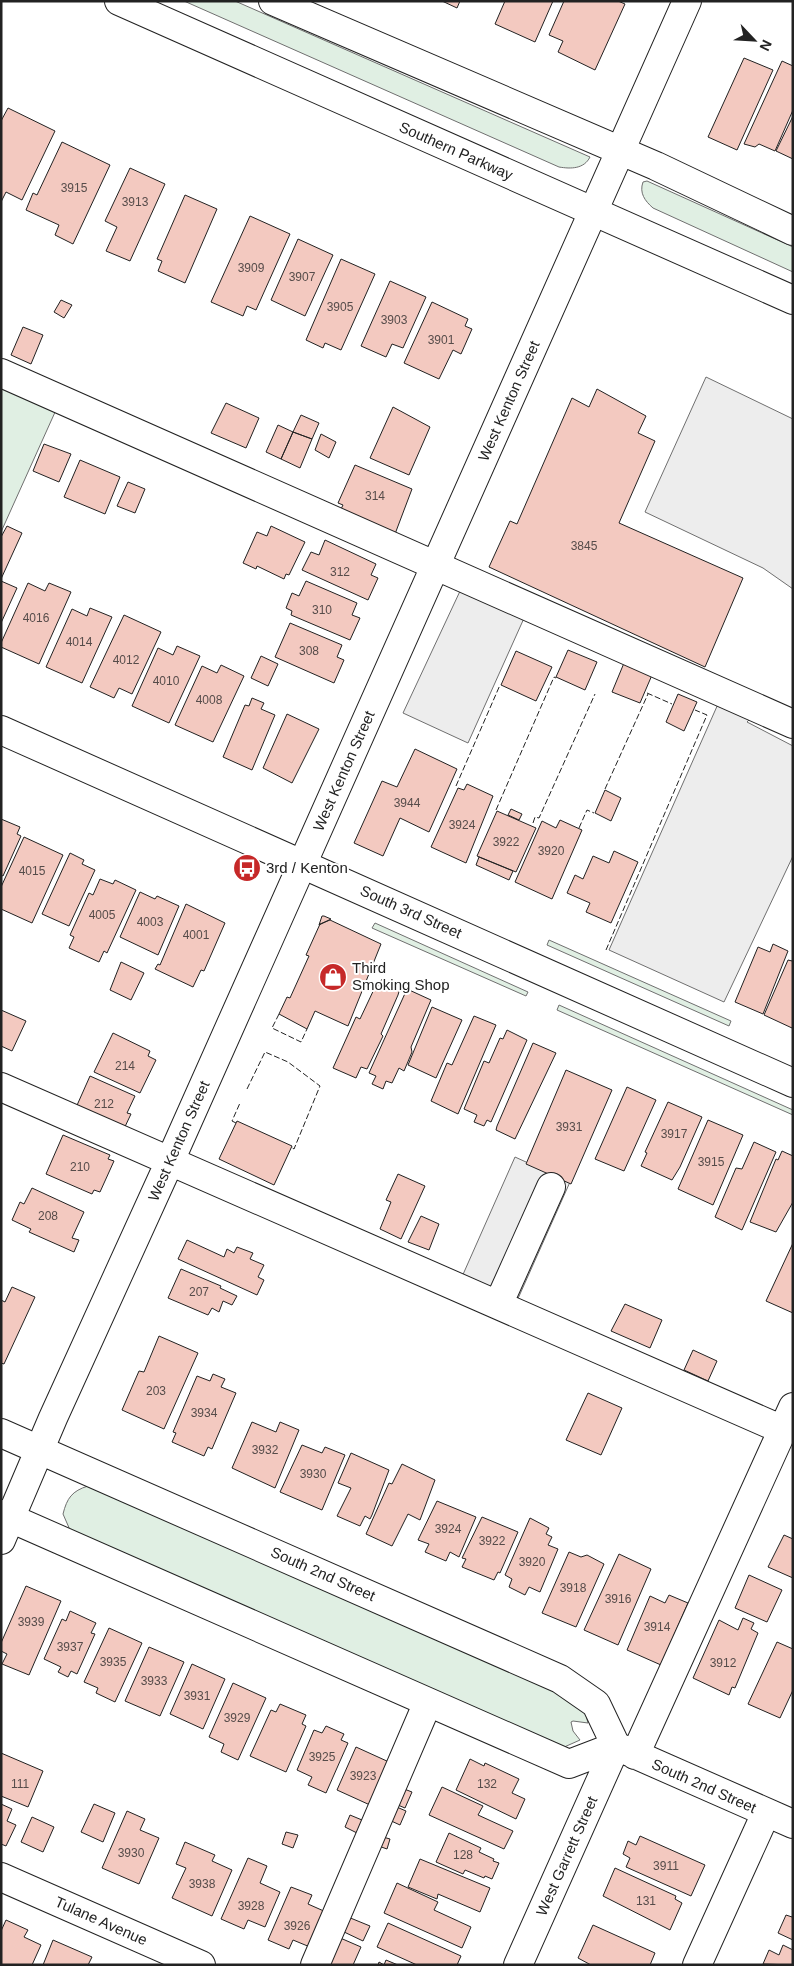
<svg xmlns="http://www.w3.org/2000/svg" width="794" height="1966" font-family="Helvetica,sans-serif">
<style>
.green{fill:#e0efe3;stroke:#6f6f6f}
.parking{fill:#ededed;stroke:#6f6f6f}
.building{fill:#f3c9c0;stroke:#222}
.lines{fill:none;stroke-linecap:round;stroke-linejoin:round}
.minor-casing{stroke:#222;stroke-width:30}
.major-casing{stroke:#222;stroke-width:30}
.minor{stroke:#fff;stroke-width:28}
.major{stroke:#fff;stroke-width:28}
.fence{stroke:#222;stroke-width:1;stroke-dasharray:6 2.5;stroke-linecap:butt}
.labels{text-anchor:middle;stroke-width:4;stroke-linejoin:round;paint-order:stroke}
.number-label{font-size:12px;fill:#564c4a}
.street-label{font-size:15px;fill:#222;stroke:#fff}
.poi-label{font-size:15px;fill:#222;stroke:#fff;text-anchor:start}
</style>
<rect width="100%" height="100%" fill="#fff"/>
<path class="green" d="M184,1h51l355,156c-6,12 -19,12 -31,10z
M647,181l146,66v25l-140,-64c-8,-7 -14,-15 -10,-26z
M1,386l55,24 -55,122z
M375,923l153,69 -2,4 -154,-68z
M549,940l182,81 -2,5 -182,-81z
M559,1005l234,105v5l-236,-105z
M88,1486l488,215 9,10 3,12 -15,-2 -2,1 2,9 7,9 -18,8 -492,-218 -7,-16c4,-16 9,-23 25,-28z"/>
<path class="parking" d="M706,377l87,42v170l-30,-21 -118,-56z
M461,589l64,27 -57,127 -65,-30z
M718,704l34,13 -5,5 46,24v110l-69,146 -115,-52z
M515,1157l55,25 -54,121 -55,-24z"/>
<path class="building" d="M442,1h18l-3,7z
M505,1h48l-18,41 -40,-18z
M564,1h54l7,3 -30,66 -37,-18 5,-11 -14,-6z
M744,58l29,12 -36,80 -29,-13z
M782,61l11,5v44l-18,41 -16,-7 -4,3 -11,-3z
M8,108l47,23 -33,69 -16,-8 -5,10v-81z
M793,116v43l-17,-8z
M62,142l48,23 -37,79 -18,-9 4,-10 -33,-15 7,-17 4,2z
M130,168l35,16 -35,77 -24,-10 11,-24 -12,-6z
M185,195l32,14 -32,74 -27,-12 4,-10 -5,-2z
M250,216l40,18 -34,76 -9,-4 -4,10 -32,-14z
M298,239l35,16 -28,61 -34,-16z
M341,259l34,15 -34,76 -16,-7 -2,5 -17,-8z
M390,281l36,16 -23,51 -11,-4 -6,13 -25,-11z
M61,300l11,5 -8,13 -10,-6z
M432,302l36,17 -3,7 7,3 -11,25 -8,-4 -14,29 -35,-16z
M23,327l20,8 -12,29 -20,-9z
M597,389l49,27 -8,17 17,8 -36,82 124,55 -38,89 -216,-100 21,-46 7,3 55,-126 17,9z
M226,403l33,15 -13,30 -35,-15z
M393,407l37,20 -21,48 -39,-17z
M301,415l18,8 -7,16 -19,-7z
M278,425l15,7 -12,27 -15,-7z
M293,432l19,7 -12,29 -19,-9z
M321,434l15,8 -7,16 -14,-8z
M44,444l27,10 -12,28 -26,-11z
M80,460l40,17 -15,37 -41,-17z
M355,465l57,24 -17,45 -55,-23 3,-6 -5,-2z
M128,482l17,7 -10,24 -18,-7z
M7,526l15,7 -21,46v-42z
M271,526l34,16 -16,33 -3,-1 -2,5 -27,-13 -1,3 -13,-6 14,-31 10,4z
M325,540l51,24 -5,11 7,3 -10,22 -66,-30 9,-18 8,3z
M1,581l16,7 -16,35z
M306,581l51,22 -5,12 8,3 -10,22 -59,-25 1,-4 -6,-3 6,-15 7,3z
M28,583l17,8 4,-8 22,9 -32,72 -38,-17v-4z
M90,608l22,9 -30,66 -36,-16 26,-58 15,7z
M124,615l37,17 -29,62 -13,-6 -5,10 -24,-11z
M290,623l52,22 -5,12 7,3 -10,23 -59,-26z
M177,646l23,10 -31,67 -37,-17 26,-58 15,7z
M568,650l29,12 -12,28 -29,-13z
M516,651l36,16 -16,34 -35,-16z
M261,656l17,8 -10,22 -17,-8z
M624,663l28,12 -12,28 -28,-11z
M221,665l23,11 -31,66 -38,-17 27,-59 15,7z
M678,694l19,8 -13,29 -18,-9z
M252,698l12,5 -3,6 14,6 -23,55 -29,-13 22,-52 4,1z
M287,714l32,15 -27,54 -29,-15z
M415,749l42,20 -28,63 -29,-14 -17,38 -29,-13 28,-62 15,6z
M467,784l26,12 -27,67 -35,-16 27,-59 6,2z
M605,790l16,8 -10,23 -16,-8z
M511,809l11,5 -3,6 -11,-5z
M497,811l39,17 -20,44 -39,-16z
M1,819l19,8 -3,7 4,2 -18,40 -2,-1z
M560,820l22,10 -30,69 -37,-17 27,-61 14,7z
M24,837l39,18 -31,68 -31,-14v-22z
M614,851l24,11 -27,61 -25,-11 4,-9 -23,-10 8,-18 8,4 10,-23 16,7z
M70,853l14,7 -2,4 13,6 -26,56 -27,-12z
M479,857l34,14 -4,9 -33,-15z
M100,879l13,5 2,-4 21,10 -29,63 -3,-2 -5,11 -30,-14 5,-11 -4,-2 19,-42 4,2z
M140,892l15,7 2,-3 22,10 -21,49 -38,-18z
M186,904l39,19 -21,48 -3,-1 -8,17 -38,-18 3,-5 2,1z
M322,916h2l7,3 -12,6z
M330,920l51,24 -33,82 -33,-15 -8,18 -28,-15 8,-17 3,1 19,-42 -3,-1 14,-31z
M773,944l15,7 -25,63 -28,-12 23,-55 12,5z
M793,959v67l-1,2 -28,-13 24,-55 4,1z
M121,962l23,11 -13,27 -21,-10z
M382,979l18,9 -2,7 -17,39 2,2 -16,33 -6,-2 -5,11 -23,-10 23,-51 4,2 16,-34 2,1z
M407,989l24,11 -20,47 1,5 -8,19 -5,-3 -7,15 -6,-2 -3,8 -11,-5 4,-8 -7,-3z
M432,1007l30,13 -26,58 -28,-13z
M1,1010l25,11 -14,30 -11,-5z
M474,1016l22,9 -38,89 -27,-13 16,-38 5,2z
M507,1030l20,10 -36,82 -4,-2 -3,6 -10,-4 3,-7 -13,-6 20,-48 5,2 11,-25 3,1z
M113,1033l37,18 -2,5 8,4 -16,33 -46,-21z
M533,1043l23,10 -41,86 -19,-9 1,-4z
M566,1070l46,20 -41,94 -45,-20z
M90,1076l45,20 -8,17 4,1 -9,19 -48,-21z
M627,1087l29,13 -32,71 -29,-12z
M668,1102l34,15 -22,50 -8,13 -31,-14 6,-13 -2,-1z
M708,1120l35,15 -30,70 -35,-16z
M237,1121l55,25 -18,39 -55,-26z
M63,1135l47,20 -2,4 6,2 -14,31 -6,-2 -2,4 -46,-20z
M754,1142l22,10 -34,78 -27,-13 21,-49 6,1z
M782,1151l11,5v46l-17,30 -26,-10 26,-63 2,1z
M398,1174l27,12 -24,53 -21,-10 11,-27 -5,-2z
M32,1188l52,24 -12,26 7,2 -5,12 -45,-20 2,-3 -19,-9 8,-18 4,2z
M421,1216l18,8 -10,26 -21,-8z
M187,1240l37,17 3,-8 7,4 3,-6 16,6 -3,6 14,6 -6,12 6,3 -7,15 -79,-36z
M793,1243v70l-27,-12z
M181,1269l40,17 -1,2 17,8 -5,9 -9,-4 -4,11 -7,-4 -4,7 -40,-17z
M12,1287l23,10 -31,67 -3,-1v-63l4,2z
M625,1304l37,16 -12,28 -39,-17z
M159,1336l39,17 -34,76 -42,-19 17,-39 5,1z
M693,1350l24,11 -9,20 -24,-11z
M213,1374l12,5 -4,8 15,6 -24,56 -4,-2 -4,9 -32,-14 4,-9 -3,-1 24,-56 13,5z
M588,1393l34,15 -21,47 -35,-15z
M252,1422l24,10 4,-10 19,8 -24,58 -43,-20z
M302,1445l20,8 3,-6 20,8 -23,55 -42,-18z
M351,1453l38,17 -17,45 -2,4 -5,-3 -5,10 -23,-10 14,-28 -13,-5z
M402,1464l33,16 -15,40 -12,-6 -16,32 -26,-12 23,-51 3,1z
M437,1501l39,16 -17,40 -9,-5 -4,9 -21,-9 4,-8 -11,-4z
M482,1517l36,15 -18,41 -2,-1 -4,8 -32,-13 4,-8 -4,-1z
M530,1518l19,10 -3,6 6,3 -4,8 10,4 -18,43 -11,-5 -4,8 -16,-8 3,-8 -7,-4z
M784,1535l9,4v39l-25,-11z
M569,1552l12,5 6,-2 17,9 -28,63 -34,-14z
M619,1554l32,15 -33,76 -34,-15z
M749,1575l33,15 -15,32 -32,-14z
M26,1586l35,15 -32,74 -27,-11 5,-10 -6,-3v-8z
M669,1595l19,8 -27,62 -34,-15 23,-54 15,7z
M70,1611l26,12 -5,10 4,1 -18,40 -6,-3 -3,6 -10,-5 3,-5 -17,-8 18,-40 4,2z
M743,1618l11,5 -3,6 7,4 -23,55 -3,-1 -3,8 -36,-17 26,-58 19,10z
M109,1628l33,15 -27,59 -19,-9 2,-5 -14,-6z
M777,1642l16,7v41l-13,28 -32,-14z
M149,1647l35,15 -24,54 -35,-15z
M192,1664l33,15 -22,50 -33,-15z
M233,1683l33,15 -28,62 -17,-8 3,-8 -15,-7z
M280,1704l26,11 -4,9 4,2 -20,46 -36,-16 21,-46 5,2z
M326,1726l18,8 -3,6 7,3 -22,50 -18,-8 4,-8 -15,-7 17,-40 8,3z
M356,1747l33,15 -19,43 -33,-15z
M1,1753l42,18 -15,36 -27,-11z
M470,1759l14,7 1,-3 34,16 -7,14 13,6 -9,20 -60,-29z
M399,1787l13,5 -7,16 -12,-5z
M442,1787l41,19 -5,9 35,16 -9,18 -75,-34z
M1,1804l11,5 -5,12 9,4 -10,21 -5,-2z
M94,1804l21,9 -12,29 -22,-10z
M392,1805l14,6 -6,14 -13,-6z
M127,1811l18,8 -5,11 19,8 -20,46 -37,-16z
M350,1815l12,5 -5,13 -12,-6z
M32,1817l22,10 -11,25 -22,-10z
M286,1832l12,3 -5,13 -11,-4z
M449,1833l32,15 -2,4 15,7 -1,2 6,2 -7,16 -7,-3 -1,2 -19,-8 -2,4 -27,-12z
M376,1835l14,4 -3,10 -14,-5z
M640,1836l65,29 -14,31 -65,-29 4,-9 -7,-4 5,-13 8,4z
M185,1842l30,13 -3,6 20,9 -20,46 -40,-18 14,-30 -10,-4z
M248,1858l19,8 -7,17 20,9 -15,35 -17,-7 -4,9 -23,-10z
M420,1859l70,29 -10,24 -42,-18 -1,5 -29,-12z
M615,1868l61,28 -1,3 7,4 -12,27 -67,-34z
M397,1883l41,19 -4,8 37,17 -9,21 -78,-35z
M291,1887l21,8 -4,9 18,8 -16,35 -17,-7 -4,9 -21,-9z
M786,1915l6,2 1,-2v25l-15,-7z
M348,1917l22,9 -7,15 -21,-10z
M6,1920l22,10 -4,7 17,8 -9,20h-31v-34z
M388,1923l73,33 -4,9h-40l-40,-18z
M593,1925l62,28 -5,12h-59l-13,-7z
M338,1937l23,10 -8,18h-27z
M53,1940l39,17 -4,8h-45z
M783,1945l10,5v15l-30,-1 6,-14 10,5z
M386,1960l12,5h-20l1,-3 5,3z"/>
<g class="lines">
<g class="minor-casing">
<path id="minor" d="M273,1l383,165 137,65
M1,373l792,351
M1,1087l782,343
M498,1305l53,-118
M1,1433l559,246 36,25 20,42 177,78
M1,1514l568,250 47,-18
M1,1540l52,-122 117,-257 517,-1160
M635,1755l158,-348
M1,1877l200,88
M315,1965l113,-263
M518,1965l98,-219
M697,1965l69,-152"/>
</g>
<g class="major-casing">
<path id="major" d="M119,1l674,299
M1,730l792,353"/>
</g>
<use href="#minor" class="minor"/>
<use href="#major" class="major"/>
<path class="fence" d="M647,693l25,11
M456,786l44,-101
M605,789l43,-95
M496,810l58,-133 2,1
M533,823l2,-6 4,1 56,-124
M579,828l8,-18 7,3
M606,950l101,-235 -12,-5
M279,1014l-7,14 29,14 6,-13
M247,1089l18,-37 23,10 32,24 -26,63 -3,-2
M236,1123l-4,-2 8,-18"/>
</g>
<defs>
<g id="bus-disc" transform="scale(1.4375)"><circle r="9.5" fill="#c62828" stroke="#fff"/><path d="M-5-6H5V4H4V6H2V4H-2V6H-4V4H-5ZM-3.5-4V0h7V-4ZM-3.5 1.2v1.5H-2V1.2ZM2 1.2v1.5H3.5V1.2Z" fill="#fff"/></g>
<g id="shop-disc" transform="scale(1.4375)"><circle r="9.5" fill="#c62828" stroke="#fff"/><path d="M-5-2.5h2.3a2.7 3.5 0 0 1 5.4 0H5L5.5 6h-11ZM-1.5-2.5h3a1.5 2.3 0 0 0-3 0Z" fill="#fff"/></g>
</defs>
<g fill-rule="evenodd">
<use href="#bus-disc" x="247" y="868"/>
<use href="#shop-disc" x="333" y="977"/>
</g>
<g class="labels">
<g class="number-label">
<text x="74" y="192">3915</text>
<text x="135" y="206">3913</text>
<text x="251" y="272">3909</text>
<text x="302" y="281">3907</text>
<text x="340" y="311">3905</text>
<text x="394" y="324">3903</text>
<text x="441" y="344">3901</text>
<text x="375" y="500">314</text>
<text x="584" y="550">3845</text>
<text x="340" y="576">312</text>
<text x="322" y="614">310</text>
<text x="36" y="622">4016</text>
<text x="79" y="646">4014</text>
<text x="309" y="655">308</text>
<text x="126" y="664">4012</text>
<text x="166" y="685">4010</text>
<text x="209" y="704">4008</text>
<text x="407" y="807">3944</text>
<text x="462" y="829">3924</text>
<text x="506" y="846">3922</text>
<text x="551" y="855">3920</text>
<text x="32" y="875">4015</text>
<text x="102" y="919">4005</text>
<text x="150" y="926">4003</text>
<text x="196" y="939">4001</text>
<text x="125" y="1070">214</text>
<text x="104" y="1108">212</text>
<text x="569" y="1131">3931</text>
<text x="674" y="1138">3917</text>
<text x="711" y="1166">3915</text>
<text x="80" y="1171">210</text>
<text x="48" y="1220">208</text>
<text x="199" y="1296">207</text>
<text x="156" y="1395">203</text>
<text x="204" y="1417">3934</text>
<text x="265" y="1454">3932</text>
<text x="313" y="1478">3930</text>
<text x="448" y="1533">3924</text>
<text x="492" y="1545">3922</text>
<text x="532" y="1566">3920</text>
<text x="573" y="1592">3918</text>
<text x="618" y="1603">3916</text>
<text x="31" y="1626">3939</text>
<text x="657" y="1631">3914</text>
<text x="70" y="1651">3937</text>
<text x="113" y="1666">3935</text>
<text x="723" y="1667">3912</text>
<text x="154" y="1685">3933</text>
<text x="197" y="1700">3931</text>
<text x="237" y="1722">3929</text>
<text x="322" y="1761">3925</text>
<text x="363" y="1780">3923</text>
<text x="20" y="1788">111</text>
<text x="487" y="1788">132</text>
<text x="131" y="1857">3930</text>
<text x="463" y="1859">128</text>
<text x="666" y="1870">3911</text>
<text x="202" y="1888">3938</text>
<text x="646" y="1905">131</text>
<text x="251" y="1910">3928</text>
<text x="297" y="1930">3926</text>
</g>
<g class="street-label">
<text transform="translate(456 151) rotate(24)" y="5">Southern Parkway</text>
<text transform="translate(509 401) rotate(-66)" y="5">West Kenton Street</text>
<text transform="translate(344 771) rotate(-66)" y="5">West Kenton Street</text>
<text transform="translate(411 912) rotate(24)" y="5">South 3rd Street</text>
<text transform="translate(179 1141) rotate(-66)" y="5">West Kenton Street</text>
<text transform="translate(323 1574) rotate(24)" y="5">South 2nd Street</text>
<text transform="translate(704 1786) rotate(24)" y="5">South 2nd Street</text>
<text transform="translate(567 1856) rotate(-66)" y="5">West Garrett Street</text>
<text transform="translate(101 1921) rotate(24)" y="5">Tulane Avenue</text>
</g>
<g class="poi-label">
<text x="266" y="873">3rd / Kenton</text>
<text x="352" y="973">Third<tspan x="352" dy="17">Smoking Shop</tspan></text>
</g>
</g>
<rect width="794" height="1966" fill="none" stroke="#222222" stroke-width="5"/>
<g transform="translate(754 40) rotate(115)" stroke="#ffffff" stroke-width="4" paint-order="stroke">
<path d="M0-4L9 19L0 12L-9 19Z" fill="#222222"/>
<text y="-8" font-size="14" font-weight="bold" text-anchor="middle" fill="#222222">N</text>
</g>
</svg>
